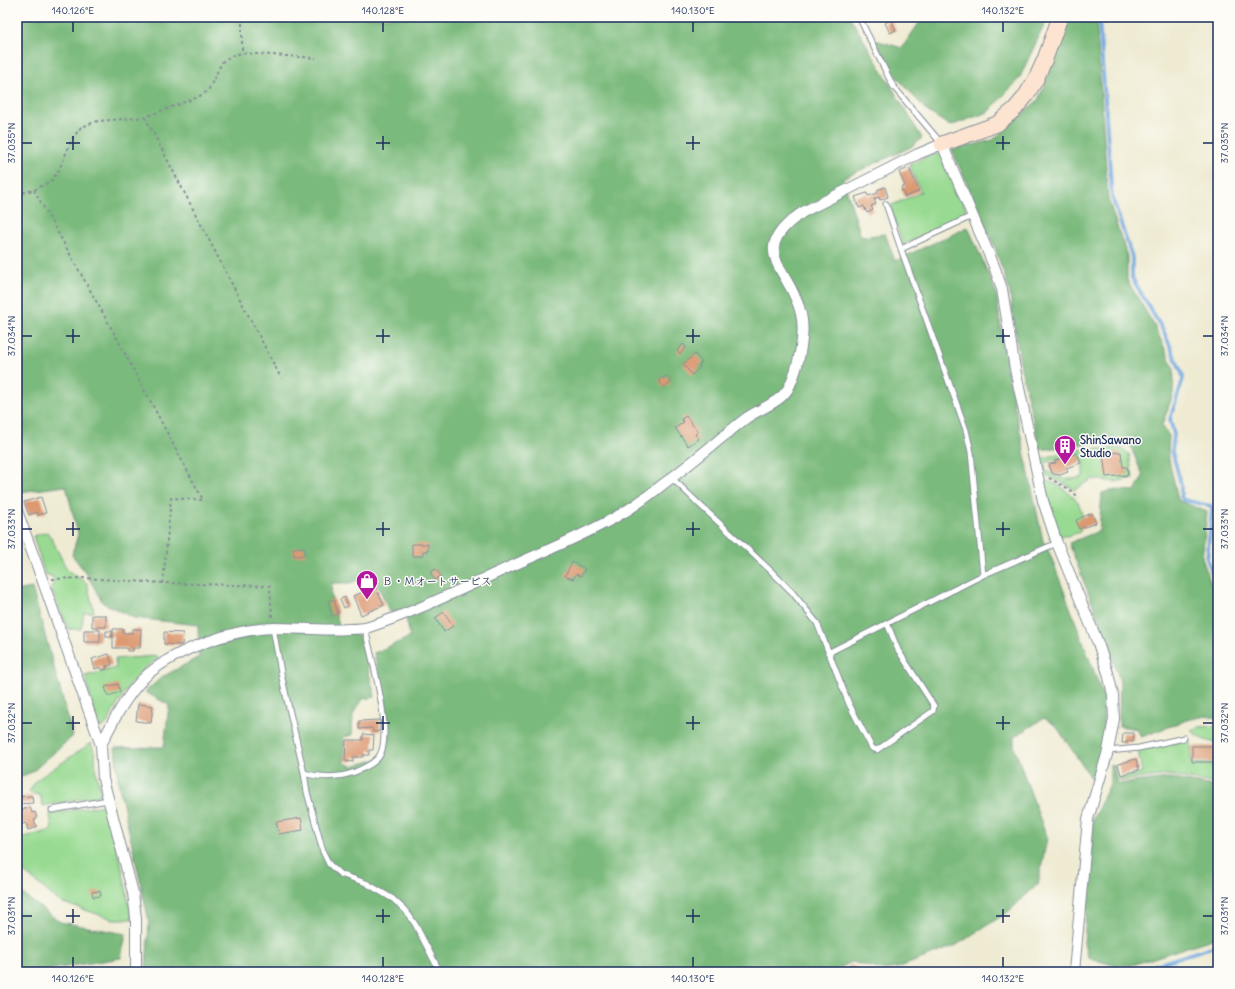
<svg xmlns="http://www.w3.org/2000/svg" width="1235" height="989" font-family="Delius,'Klee One',sans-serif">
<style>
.green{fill:#98da91;stroke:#5a8478;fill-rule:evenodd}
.forest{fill:#7aba7b;stroke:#4a746c;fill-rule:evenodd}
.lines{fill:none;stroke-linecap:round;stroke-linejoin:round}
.stream{stroke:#71a9e0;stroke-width:3.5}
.building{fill:#dc9972}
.lane-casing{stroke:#858d98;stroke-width:7}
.street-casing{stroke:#858d98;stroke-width:12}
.secondary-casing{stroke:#858d98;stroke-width:17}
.path{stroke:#858d98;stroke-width:2;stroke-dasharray:3 3;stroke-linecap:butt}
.lane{stroke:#fff;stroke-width:5}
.street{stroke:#fff;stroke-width:10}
.secondary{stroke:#fde4d1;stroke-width:15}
.ticks{fill:none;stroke:#1b2f5e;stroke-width:1.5}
.labels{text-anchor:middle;stroke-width:3;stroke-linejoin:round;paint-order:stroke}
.poi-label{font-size:11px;font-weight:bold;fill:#1b2f5e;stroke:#fdfcf7;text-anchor:start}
.neatline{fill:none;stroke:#1b2f5e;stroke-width:1.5}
.ticks-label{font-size:10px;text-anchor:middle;fill:#1b2f5e}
</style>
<rect width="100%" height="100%" fill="#fdfcf7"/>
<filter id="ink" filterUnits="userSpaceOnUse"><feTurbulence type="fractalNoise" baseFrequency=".025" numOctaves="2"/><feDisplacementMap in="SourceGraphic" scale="8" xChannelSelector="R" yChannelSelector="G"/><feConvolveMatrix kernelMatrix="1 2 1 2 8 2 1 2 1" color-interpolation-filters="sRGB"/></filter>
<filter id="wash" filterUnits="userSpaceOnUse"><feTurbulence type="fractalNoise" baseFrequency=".012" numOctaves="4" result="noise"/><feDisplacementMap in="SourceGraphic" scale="16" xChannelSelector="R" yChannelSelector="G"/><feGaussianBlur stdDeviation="0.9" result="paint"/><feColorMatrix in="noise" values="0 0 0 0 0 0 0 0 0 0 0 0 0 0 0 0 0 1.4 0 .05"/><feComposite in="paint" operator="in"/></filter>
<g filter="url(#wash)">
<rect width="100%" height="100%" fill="#efebd3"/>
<path class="green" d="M937,154l8,2 23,59 -65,30 -13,-39 31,-14 -12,-27 19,-9z
M1121,448l8,6 4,24 -18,4 -23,-3 -17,11 -10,-6 -24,-11 -3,-13 33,-10zM1078,452l5,12v13c-16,4 -22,2 -37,-6l-1,-8z
M1043,481c13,-1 36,17 38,29 2,7 0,16 -1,22l-12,4 -10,-1z
M47,532l5,7 15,31 20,13 7,29 -10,1 -3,16h-13l-17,-41 3,-6 -1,-5 -8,-3 -12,-38z
M157,656l1,3c-25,13 -37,40 -51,64l-4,4h-3l-6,-15 -9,-36 31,-8 -1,-9z
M1218,726v17c-11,-1 -20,-5 -27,-13l8,-3z
M1186,741l5,2v21l27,-1v21l-50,-9 -49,6 2,-3 21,-6 -4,-22z
M91,743l4,11 1,18 5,23 -58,11 -3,-11 -11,-2 6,-12z
M104,805l18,63 10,51h-19l-53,-17 -43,-36v-27l35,-9 -2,-16z"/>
<path class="forest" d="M17,17h561l6,6 7,-6h259l72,121 -11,9 -68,31 18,59 24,-3 10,27 73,-34 28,65 11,78 36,171 7,13 54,144 -2,53 -9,30 -37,-55 -12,-8 -30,19v10l33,91 -9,46 -30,28 -53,34 -58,22 -15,2 -30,-8 -21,10h-685l3,-51 -30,-135 -4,-38 49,-1 5,-42 -24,-13 17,-15 37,-20 -1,-32 -64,-7 -31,-15 -17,-30 -14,-18 6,-21 -12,-48 -47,6 -2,-6zM373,575l17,37h15l5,25 -36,16c7,29 17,60 13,90 -1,5 -3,10 -5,15l-29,8 -9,-3v-26l8,-2 1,-21 10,-15 12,-2 -15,-60 -21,-12 -8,-29 1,-13h18z
M923,17h125l-29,62 -31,33 -38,14 -23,-15 -33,-37 -19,-34 27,8z
M1071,17h25l12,182 19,57v24l27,45 20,44 -1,25 -11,31 7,11 -1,19 10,45 29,12 -5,46 16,46v114l-13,-2 -18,4 -46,17 -4,-8 -18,-3 1,-44 -12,-38 -39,-101 30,-12 3,-38 14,-3 19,1 8,-15 -13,-31 -13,-6 -77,11 -19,-82 -12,-79 -14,-41 -43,-98 41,-10 45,-40z
M32,588l41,148 -41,36 -15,6v-187z
M1110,764l4,1 3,19 52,-6 49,9v150l-86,28h-19l-25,-7 -4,-15 9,-124 17,-35z
M17,887l8,9 35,26 66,12 -5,24 -87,14h-17z"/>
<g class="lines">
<path class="stream" d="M1099,17l13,180 20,60v21l32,54 19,44v3l-13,40 4,16 -2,16 9,33v13l3,3 27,6 1,2 -5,51 11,28
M1133,972l85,-27"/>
</g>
<g id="blocks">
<path class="building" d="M891,20l5,10 -6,3 -5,-10z
M909,168l10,23 -14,6 -4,-9 4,-2 -6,-14z
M885,187l3,10 -8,3 -1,-3 -5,2 2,5 -5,2 2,4 -6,3 -3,-7 -5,2 -4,-11 12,-4 1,3 10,-3 -1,-3z
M683,344l3,3 -6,7 -3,-3z
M695,354l7,8 -3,3 1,2 -8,8 -9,-11z
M667,376l4,7 -8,5 -4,-8z
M686,416l12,16 -3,2 4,5 -11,7 -13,-18 9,-6 -3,-3z
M1121,452l2,15h4l1,8 -22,2 -3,-23z
M1077,453l4,10 -15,5 2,4 -8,3 -6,-1 -2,-1 -3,-9 7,-1 -1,-2z
M41,497l5,16 -8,2 -1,-3 -8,3 -5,-13z
M1092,513l4,10 -17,6 -3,-9z
M412,544h16v7h-5v5h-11z
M304,547l1,8 -11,1 -1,-8z
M572,562l13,7 -4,7 -5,-2 -3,5 -8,-3z
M436,569l5,7 -6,4 -5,-8z
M374,584l10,21 -23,10 -8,-19 10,-4 -1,-3z
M345,597l3,9 -4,2 -4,-9z
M334,599l4,15 -6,2 -4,-15z
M444,612l9,14 -9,6 -9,-14z
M92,615h14v12h-14z
M113,629h10v4h9v-4h9l-1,19h-7v3h-6v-3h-14z
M84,630h16v12h-16z
M106,631h6v6h-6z
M164,632l19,1 -1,12 -18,-1z
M109,654l3,11 -6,1 1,3 -5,1 -1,-3 -6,2 -3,-10z
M118,684l2,8 -12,4 -3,-9z
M138,704l15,2 -2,17 -15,-2z
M380,720v11l-7,1 -1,-4 -13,1v-8z
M1123,733h11l-1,9 -6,-1v2h-5z
M363,734l11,1 -1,15h-4v5h-6v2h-10v5l-8,-1 1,-21h17z
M1192,746h26v21h-5v-5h-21z
M1136,759l3,11 -18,5 -3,-11z
M32,796l1,7 -16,1v-7z
M30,807l2,6 3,-1 2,6 -3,2 3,7 -9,3 -2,-7 -9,3v-15z
M301,818l2,12 -24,4 -3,-12z
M100,891l1,5 -8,1 -1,-5z
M850,965l17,7h-20z"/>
</g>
</g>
<g filter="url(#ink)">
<use href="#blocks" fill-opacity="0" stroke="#858d98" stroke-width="1"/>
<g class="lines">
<g class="lane-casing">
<path id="lane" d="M859,17l34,69 48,57
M886,204l15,45
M972,216l-71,33 65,181 5,22 12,123
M672,478l28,27 70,65 22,22 25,31 32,81 23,44 5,2 56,-39 1,-5 -36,-56 -11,-27
M273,628l9,50 22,95c16,5 34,5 51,-1 8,-4 20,-8 25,-17 13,-25 -9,-98 -15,-127
M828,653l155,-78 74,-32
M1108,751l31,-3 45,-10
M304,773l3,19 16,60 6,12 11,10 26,9 27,16 13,12 9,13 25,48
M52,810l56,-10"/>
</g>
<g class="street-casing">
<path id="street" d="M17,511l25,68 59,166 2,34 30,114 3,25v54
M101,745c11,-23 28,-54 47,-71 31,-26 86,-45 126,-46 25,0 50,3 75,1 7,0 14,0 20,-2 46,-15 90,-37 134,-57 39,-18 81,-34 118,-56 16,-9 31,-21 45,-32 27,-20 52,-42 79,-63 13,-10 36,-16 44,-32 9,-18 17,-53 12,-73 -10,-46 -57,-62 2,-102l115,-58 24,-10 52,122 8,23 13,80 28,132 14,42 41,100 10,30 5,22 1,24 -6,32 -20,68 -14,153"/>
</g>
<g class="secondary-casing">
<path id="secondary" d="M942,144l55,-20 18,-15 10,-12 11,-18 9,-20 15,-42"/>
</g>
<path class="path" d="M242,17v36
M145,117l136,261
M34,190l80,143 89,167 -32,-2 -8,85
M17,194l17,-4 17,-9 8,-11 13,-31 9,-12 17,-6 47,-4 53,-20 10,-6 14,-29 9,-6 11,-3 74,5
M1049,478l20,11 10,9
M52,579l31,-1 80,5 107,3 2,31"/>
<use href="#lane" class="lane"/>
<use href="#street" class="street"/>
<use href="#secondary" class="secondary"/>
</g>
</g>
<path class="ticks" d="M73,22v10M383,22v10M693,22v10M1003,22v10M73,136v14M383,136v14M693,136v14M1003,136v14M22,143h10M66,143h14M376,143h14M686,143h14M996,143h14M1203,143h10M73,329v14M383,329v14M693,329v14M1003,329v14M22,336h10M66,336h14M376,336h14M686,336h14M996,336h14M1203,336h10M73,522v14M383,522v14M693,522v14M1003,522v14M22,529h10M66,529h14M376,529h14M686,529h14M996,529h14M1203,529h10M73,716v14M383,716v14M693,716v14M1003,716v14M22,723h10M66,723h14M376,723h14M686,723h14M996,723h14M1203,723h10M73,909v14M383,909v14M693,909v14M1003,909v14M22,916h10M66,916h14M376,916h14M686,916h14M996,916h14M1203,916h10M73,957v10M383,957v10M693,957v10M1003,957v10"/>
<defs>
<g id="building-pin" transform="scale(1.15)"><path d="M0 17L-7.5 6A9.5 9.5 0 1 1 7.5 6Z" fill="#b5179e" stroke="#fdfcf7"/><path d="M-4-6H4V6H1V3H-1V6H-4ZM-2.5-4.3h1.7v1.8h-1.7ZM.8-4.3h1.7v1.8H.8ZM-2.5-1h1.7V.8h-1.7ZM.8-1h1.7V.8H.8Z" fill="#fff"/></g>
<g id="shop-pin" transform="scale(1.15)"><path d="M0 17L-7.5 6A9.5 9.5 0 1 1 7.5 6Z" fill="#b5179e" stroke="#fdfcf7"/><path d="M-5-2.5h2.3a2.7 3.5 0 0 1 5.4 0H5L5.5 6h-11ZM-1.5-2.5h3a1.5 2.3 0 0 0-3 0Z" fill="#fff"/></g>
</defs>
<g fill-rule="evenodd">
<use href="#building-pin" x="1065" y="446"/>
<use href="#shop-pin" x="367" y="581"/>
</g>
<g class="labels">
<g class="poi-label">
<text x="1080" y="444">ShinSawano<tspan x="1080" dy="13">Studio</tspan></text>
<text x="382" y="585">Ｂ・Ｍオートサービス</text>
</g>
</g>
<rect width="1235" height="989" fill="none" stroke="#fdfcf7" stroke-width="44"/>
<rect x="22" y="22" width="1191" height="945" class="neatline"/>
<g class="ticks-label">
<text x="73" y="14">140.126°E</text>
<text x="383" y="14">140.128°E</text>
<text x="693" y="14">140.130°E</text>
<text x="1003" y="14">140.132°E</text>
<text transform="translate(11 143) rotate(-90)" y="4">37.035°N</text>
<text transform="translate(1224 143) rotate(-90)" y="4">37.035°N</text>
<text transform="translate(11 336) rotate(-90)" y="4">37.034°N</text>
<text transform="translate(1224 336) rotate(-90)" y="4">37.034°N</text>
<text transform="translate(11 529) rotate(-90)" y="4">37.033°N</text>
<text transform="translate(1224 529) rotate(-90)" y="4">37.033°N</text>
<text transform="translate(11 723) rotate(-90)" y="4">37.032°N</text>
<text transform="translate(1224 723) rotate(-90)" y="4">37.032°N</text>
<text transform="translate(11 916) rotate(-90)" y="4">37.031°N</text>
<text transform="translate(1224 916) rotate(-90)" y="4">37.031°N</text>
<text x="73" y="982">140.126°E</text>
<text x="383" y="982">140.128°E</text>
<text x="693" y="982">140.130°E</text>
<text x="1003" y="982">140.132°E</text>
</g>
</svg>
